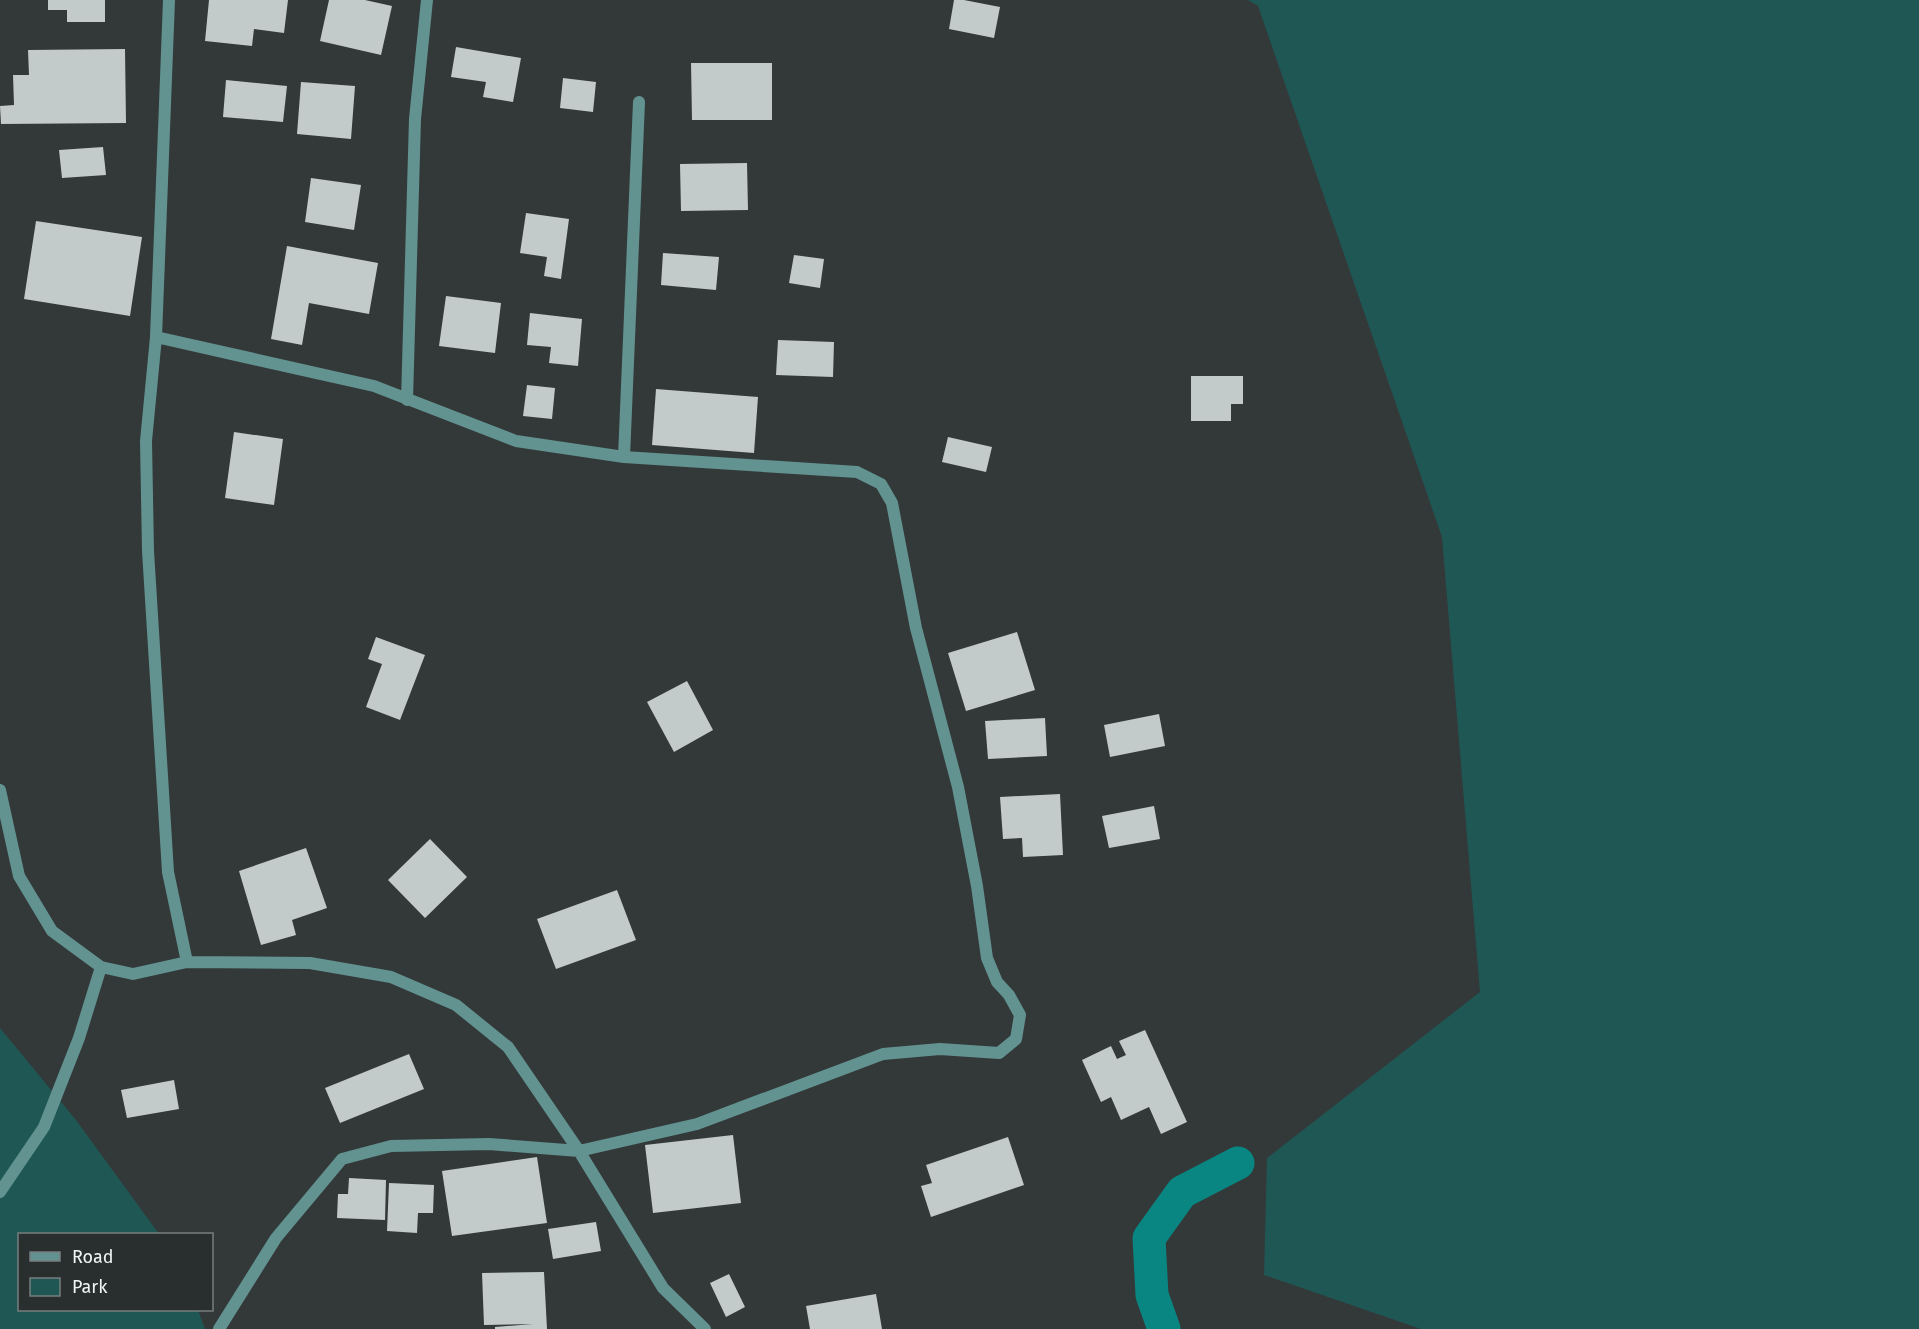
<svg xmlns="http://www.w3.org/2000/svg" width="1919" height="1329" font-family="'Fira Sans',sans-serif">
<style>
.green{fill:#1f5755}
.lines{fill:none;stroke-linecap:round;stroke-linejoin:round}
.canal{stroke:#098682;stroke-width:33}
.building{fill:#c3caca}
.street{stroke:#629391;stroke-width:12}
</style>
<rect width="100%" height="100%" fill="#333939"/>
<path class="green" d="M1248,0h671v1329h-498l-157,-54 3,-117 213,-166 -38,-455 -184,-531z
M0,1028l76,92 83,114h-139v76h178l7,19h-205z"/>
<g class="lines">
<path class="canal" d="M1164,1329l-12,-34 -3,-57 33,-46 56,-29"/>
</g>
<path class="building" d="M48,0h57v22h-38v-12h-19z
M209,0h79l-4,33 -30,-4 -2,17 -47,-5z
M329,0h36l27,6 -11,49 -61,-14z
M954,0h10l36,7 -6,31 -45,-9z
M456,47l65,11 -8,44 -30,-5 3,-15 -35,-5z
M125,49l1,74 -125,1 -1,-18 14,-1 -1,-30h16l-1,-25z
M691,63h81v57h-80z
M563,78l33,4 -3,30 -33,-4z
M226,80l61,6 -4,36 -60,-5z
M301,82l54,4 -4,53 -54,-5z
M103,147l3,28 -44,3 -3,-28z
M747,163l1,47 -67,1 -1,-47z
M311,178l50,7 -7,45 -49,-8z
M526,213l43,6 -8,60 -17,-3 3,-19 -27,-4z
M36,221l106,16 -12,79 -106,-17z
M287,246l91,17 -9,51 -60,-11 -7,42 -31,-6z
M663,253l56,4 -3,33 -55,-5z
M794,255l30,4 -4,29 -31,-5z
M446,296l55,7 -6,50 -56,-7z
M530,313l52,6 -4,47 -29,-3 2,-16 -24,-2z
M778,340l56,2 -1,35 -57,-2z
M1191,376h52v28h-12v17h-40z
M527,385l28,3 -3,31 -29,-3z
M656,389l102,8 -4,56 -102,-8z
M234,432l49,7 -9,66 -49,-7z
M948,437l44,10 -6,25 -44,-10z
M1017,632l18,58 -69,21 -18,-58z
M376,637l49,18 -25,65 -34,-13 16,-43 -14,-5z
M687,681l26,49 -39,22 -27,-50z
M1159,714l6,32 -55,11 -6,-32z
M1045,718l2,38 -59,3 -3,-38z
M1060,794l3,61 -40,2 -1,-19 -19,1 -3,-42z
M1154,806l6,33 -51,9 -7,-32z
M430,839l37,38 -42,41 -37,-38z
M306,848l21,60 -35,12 4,15 -35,10 -22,-74z
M617,890l19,50 -80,29 -19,-50z
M1145,1030l42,92 -26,12 -12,-27 -28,13 -10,-23 -10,5 -19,-42 29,-14 6,13 9,-4 -7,-14z
M409,1054l15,35 -84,34 -15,-35z
M174,1080l5,29 -52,9 -6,-28z
M733,1135l8,68 -88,10 -8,-68z
M1008,1137l16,48 -93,32 -10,-31 11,-3 -6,-18z
M537,1157l10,66 -95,13 -10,-65z
M349,1178l37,2 -1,40 -48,-2 1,-24h10z
M389,1183l45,2 -1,28h-15l-1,20 -30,-2z
M596,1222l5,29 -48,8 -5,-30z
M544,1272l3,57h-52v-2l38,-3 -49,1 -2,-52z
M729,1274l16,33 -19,10 -16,-34z
M876,1294l6,35h-72l-4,-23z"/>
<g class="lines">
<path class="street" d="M169,0l-13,337 -10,104 2,110 20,321 19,90
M156,337l218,49 142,55 108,16 233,15 24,12 11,19 24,125 42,159 19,99 10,72 10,24 12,13 11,20 -4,24 -17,14 -59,-4 -57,5 -186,70 -118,27 -90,-7 -98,2 -49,13 -66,79 -57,91
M407,400l8,-281 12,-119
M624,457l15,-355
M0,790l19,86 33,55 49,36 32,7 54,-12 123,1 81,14 65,28 52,42 71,104 84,137 42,41
M0,1192l44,-65 35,-89 22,-71"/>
</g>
<rect x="18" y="1233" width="195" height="78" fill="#292f2f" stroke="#787d7d" stroke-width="1.5"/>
<rect x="30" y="1252" width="30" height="9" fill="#629391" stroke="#787d7d" stroke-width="1.5"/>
<text x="72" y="1263" font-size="18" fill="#eff3f3">Road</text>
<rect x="30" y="1278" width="30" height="18" fill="#1f5755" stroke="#787d7d" stroke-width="1.5"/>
<text x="72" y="1293" font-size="18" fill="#eff3f3">Park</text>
</svg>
